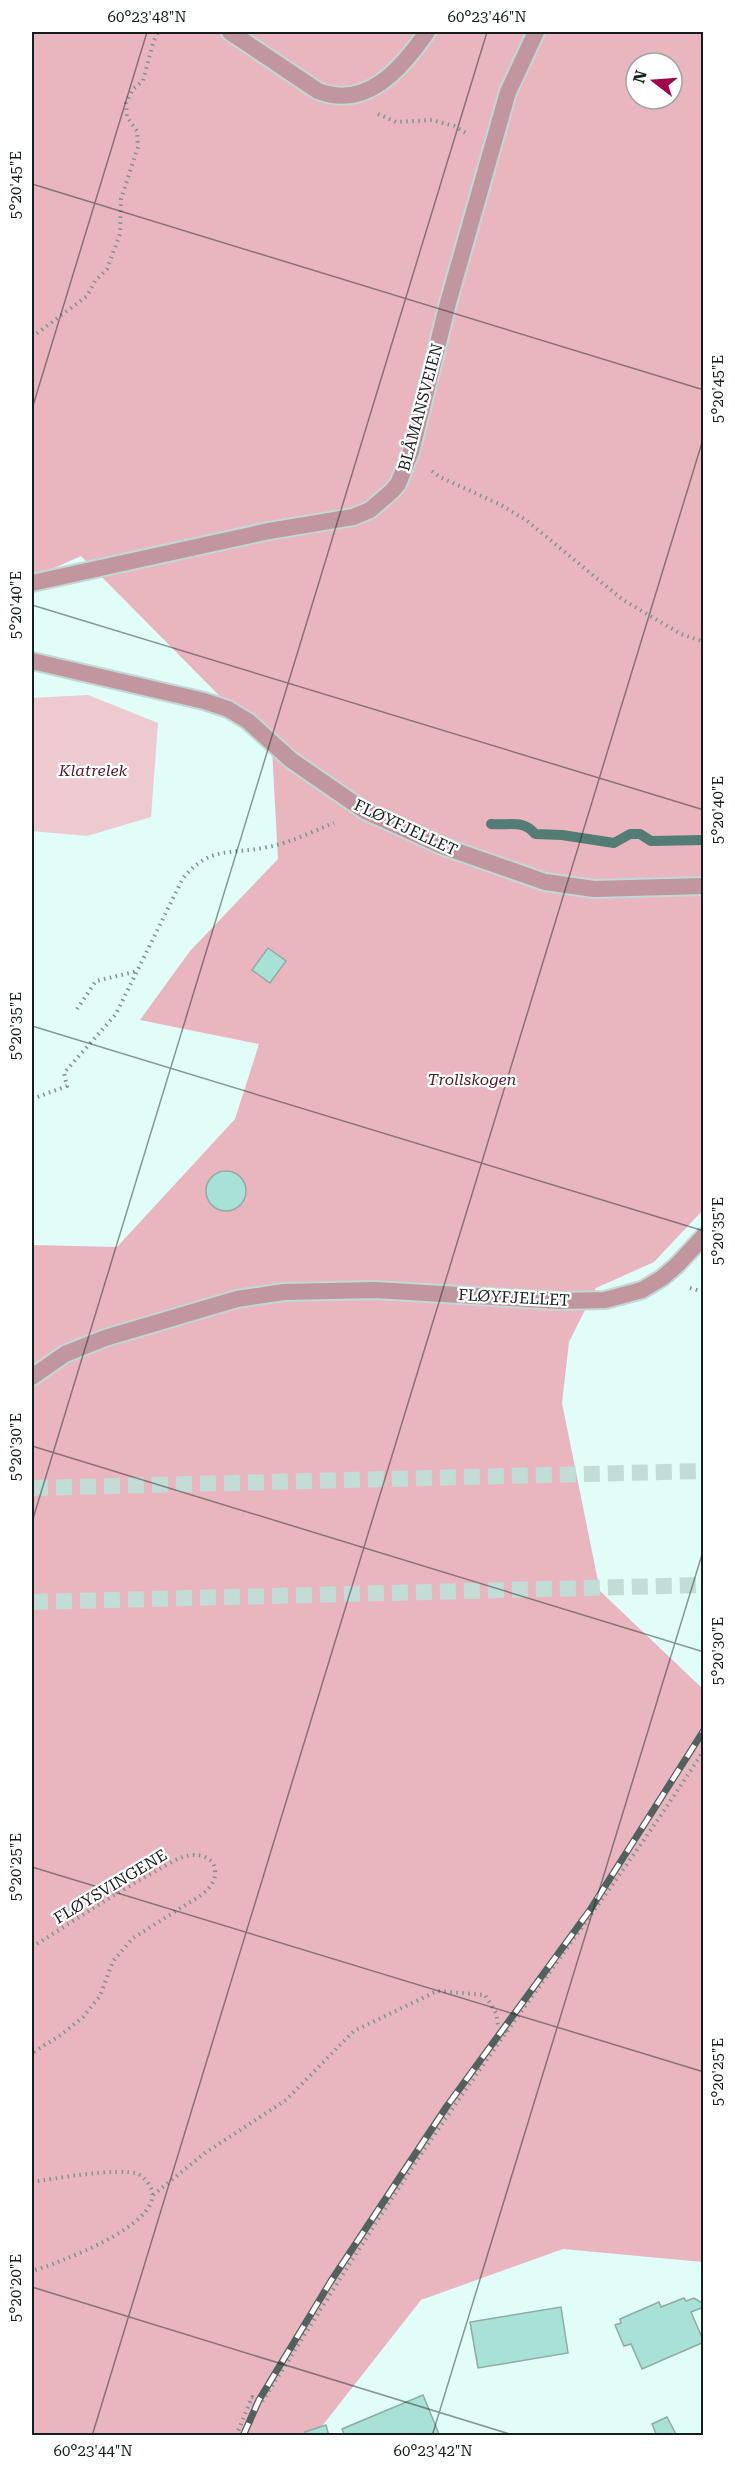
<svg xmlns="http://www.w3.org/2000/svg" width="735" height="2467" font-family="'Roboto Serif',serif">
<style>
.green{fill:#edc9d0}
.forest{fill:#e9b6c0;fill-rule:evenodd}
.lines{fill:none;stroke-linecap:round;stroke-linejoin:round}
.stream{stroke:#527c74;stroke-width:10}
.building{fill:#a8e1d5;stroke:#91aba5;stroke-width:1.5}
.trunk-tunnel{stroke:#c2dcd6;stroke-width:16;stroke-dasharray:16 8;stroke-linecap:butt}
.service-casing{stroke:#c0d9d4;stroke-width:20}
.path{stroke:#80938f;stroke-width:4;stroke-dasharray:1.5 4.5;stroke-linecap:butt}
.service{stroke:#c2969f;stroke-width:16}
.rail-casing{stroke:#51615d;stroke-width:7}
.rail{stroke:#fff;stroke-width:4.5;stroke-dasharray:14;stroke-linecap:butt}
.ticks{fill:none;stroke:#141e1c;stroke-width:1.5;stroke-opacity:0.45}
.labels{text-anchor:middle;stroke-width:4.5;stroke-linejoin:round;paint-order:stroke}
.street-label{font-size:16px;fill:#141e1c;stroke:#fff}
.park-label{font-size:16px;font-style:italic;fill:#55182b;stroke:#fff}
.neatline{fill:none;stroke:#141e1c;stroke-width:2}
.ticks-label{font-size:15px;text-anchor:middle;fill:#141e1c}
</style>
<rect width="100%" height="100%" fill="#e1fdf7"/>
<path class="green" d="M88,695l70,28 -7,94 -64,19 -55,-5v-133z"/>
<path class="forest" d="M32,32h671v1178l-49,52 -58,26 -27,54 -7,61 38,188 103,98v573l-140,-13 -142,51 -106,135h-283v-1190l85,2 118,-128 24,-75 -119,-24 50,-69 88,-92 -6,-110 -191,-193 -49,22zM636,63h36v36h-36z"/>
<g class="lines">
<path class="stream" d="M491,824c17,2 32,-5 44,10l27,1 52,8 16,-9h10l11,7 53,-1"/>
</g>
<path class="building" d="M268,948l18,13 -16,22 -18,-13z
M206 1191a20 20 0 1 1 40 0a20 20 0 1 1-40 0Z
M684,2298l2,3 8,-3 10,6v3l-13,5 13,30 -62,27 -11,-25 -7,2 -9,-21 6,-2 -1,-4 39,-17 2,5z
M561,2307l7,46 -90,15 -8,-46z
M423,2395l16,39 -94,2 -3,-7z
M667,2417l10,19h-20l-5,-12z
M326,2425l3,11h-22l-2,-4z"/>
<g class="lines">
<path class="trunk-tunnel" d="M32,1488l672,-17
M32,1602l672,-17"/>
<g class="service-casing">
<path id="service" d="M230,32l88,59c49,19 84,-23 109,-59
M32,583l237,-52 84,-14 17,-7 22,-19 6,-7 13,-32 37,-149 60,-211 28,-60
M32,661l172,40 24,8 20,12 43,39 74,51 77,35 103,36 49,7 110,-3
M32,1377l33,-23 40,-16 132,-39 47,-7 91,-2 185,11 45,-1 37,-10 20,-12 15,-13 27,-29"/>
</g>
<path class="path" d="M378,114l18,8 36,-2 22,6 14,8
M32,337l55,-41 8,-15 12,-12 13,-35 1,-35 17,-52 -1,-16 -10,-14 -1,-14 7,-14 10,-8 10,-38 5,-11
M432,471l8,6 59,27 27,16 97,80 58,34 23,8
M77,1009l19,-28 42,-10
M32,1099l35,-13 -3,-13 52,-59 67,-136c28,-33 47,-23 85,-31 22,-4 45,-16 66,-24
M690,1288l14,4
M32,1947c40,-25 80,-52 122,-75 11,-6 24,-15 37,-17 11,-1 24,4 24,16 1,10 -5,16 -12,23l-70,44 -20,23 -13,35 -17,21 -22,18 -29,18
M32,2182c21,-3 87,-15 106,-8 6,3 12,10 14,17 8,35 -94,72 -120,80
M153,2195l52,-42 81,-53 68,-69 83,-40 48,4 11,18 2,12 9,7
M236,2436l16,-39 10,5c63,-99 124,-198 191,-294 83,-120 172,-235 251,-358"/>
<use href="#service" class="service"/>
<g class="rail-casing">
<path id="rail" d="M243,2436l16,-36 72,-119 116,-175 143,-196 114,-180"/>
</g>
<use href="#rail" class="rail"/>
</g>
<path class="ticks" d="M32,184l672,206M32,409l115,-377M32,605l672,205M32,1026l672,205M32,1446l672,206M32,1522l455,-1490M32,1867l672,205M32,2287l484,149M92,2436l612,-2000M432,2436l272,-888"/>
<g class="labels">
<g class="street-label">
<text transform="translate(420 407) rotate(-75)" y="6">BLÅMANSVEIEN</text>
<text transform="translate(406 827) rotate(25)" y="6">FLØYFJELLET</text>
<text transform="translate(514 1297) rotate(3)" y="6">FLØYFJELLET</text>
<text transform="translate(110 1886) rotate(-31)" y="6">FLØYSVINGENE</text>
</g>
<g class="park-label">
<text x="93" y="776">Klatrelek</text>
<text x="472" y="1085">Trollskogen</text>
</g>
</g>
<rect width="735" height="2467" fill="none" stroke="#ffffff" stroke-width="66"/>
<g transform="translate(654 81) rotate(287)"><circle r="28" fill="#ffffff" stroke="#a1a5a4" stroke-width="1.5"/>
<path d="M0-4.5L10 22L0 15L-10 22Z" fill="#9f0349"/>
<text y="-9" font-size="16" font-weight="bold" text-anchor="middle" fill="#141e1c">N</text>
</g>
<rect x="33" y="33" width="669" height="2401" class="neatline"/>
<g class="ticks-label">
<text x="147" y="22">60°23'48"N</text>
<text x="487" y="22">60°23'46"N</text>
<text transform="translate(16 185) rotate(-90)" y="5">5°20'45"E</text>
<text transform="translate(718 389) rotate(-90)" y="5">5°20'45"E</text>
<text transform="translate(16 605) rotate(-90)" y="5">5°20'40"E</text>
<text transform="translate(718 810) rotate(-90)" y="5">5°20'40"E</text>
<text transform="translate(16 1026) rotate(-90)" y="5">5°20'35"E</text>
<text transform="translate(718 1231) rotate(-90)" y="5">5°20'35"E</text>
<text transform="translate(16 1447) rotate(-90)" y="5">5°20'30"E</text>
<text transform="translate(718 1651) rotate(-90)" y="5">5°20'30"E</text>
<text transform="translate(16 1867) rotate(-90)" y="5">5°20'25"E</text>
<text transform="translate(718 2072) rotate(-90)" y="5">5°20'25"E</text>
<text transform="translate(16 2288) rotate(-90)" y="5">5°20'20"E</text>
<text x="93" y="2456">60°23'44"N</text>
<text x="433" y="2456">60°23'42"N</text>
</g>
</svg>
